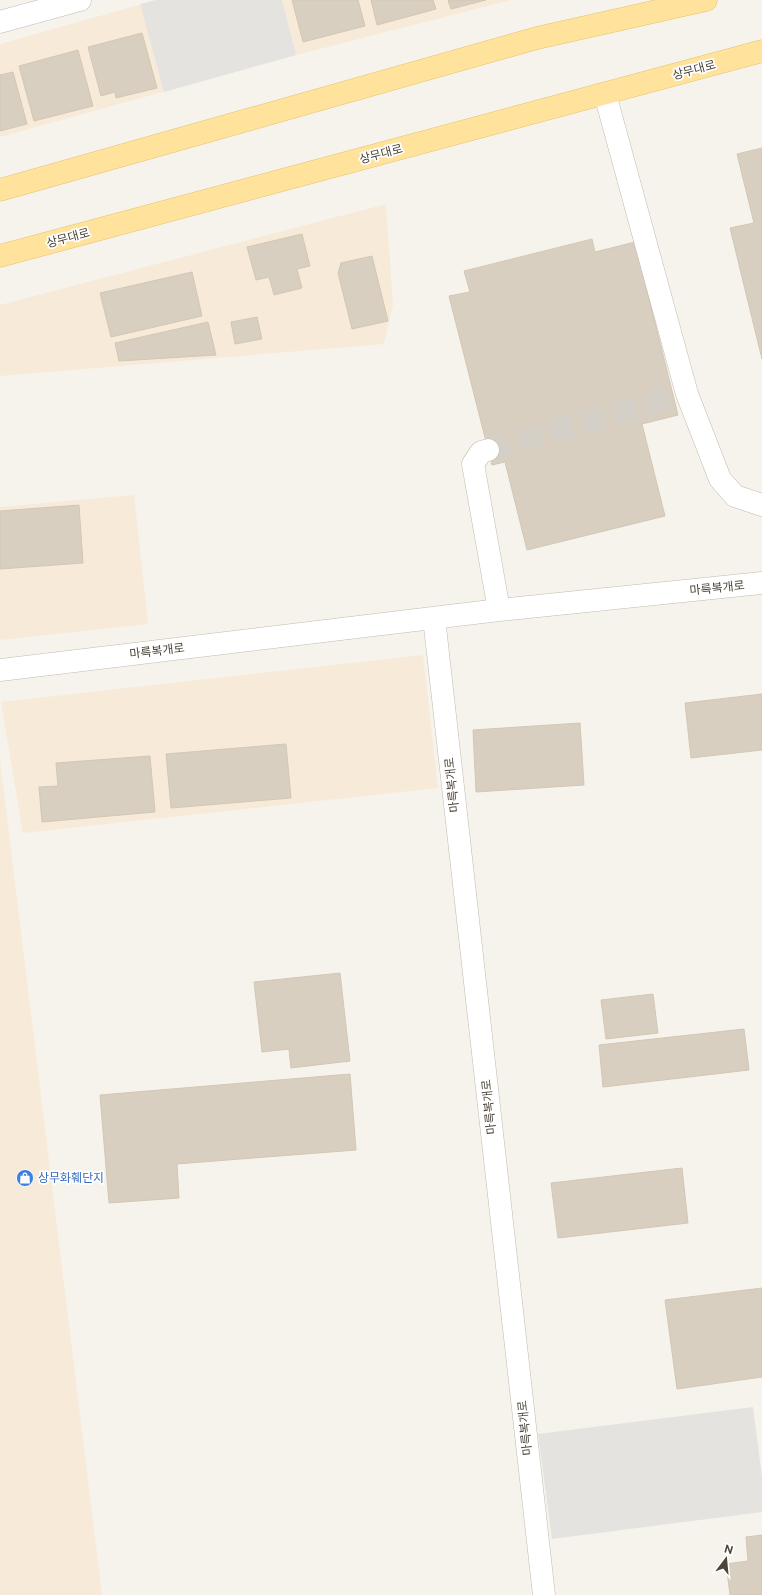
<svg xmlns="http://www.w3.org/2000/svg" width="762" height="1595" font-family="'Public Sans','Noto Sans KR',sans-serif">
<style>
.commercial{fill:#f7ead8}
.parking{fill:#e5e3e0}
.building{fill:#d8cfc1;stroke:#d3c7b4}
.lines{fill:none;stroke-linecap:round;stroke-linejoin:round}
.minor-tunnel{stroke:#d4d0c8;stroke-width:22;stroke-dasharray:22 11;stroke-linecap:butt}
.minor-casing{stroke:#c2bbae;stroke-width:23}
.major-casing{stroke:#e6c16a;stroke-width:23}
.minor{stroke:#fff;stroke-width:22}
.major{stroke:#ffe39c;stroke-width:22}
.labels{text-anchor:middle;stroke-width:3.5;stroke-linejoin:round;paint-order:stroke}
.street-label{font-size:12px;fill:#4b4439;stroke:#fff}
.shop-label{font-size:12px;fill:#366cbe;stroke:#fff;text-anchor:start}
</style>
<rect width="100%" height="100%" fill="#f6f3ec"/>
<path class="commercial" d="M156,0h355l-215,55 -296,82v-93z
M386,204l7,101 -9,39 -384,32v-71z
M134,495l14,129 -148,16v-133z
M423,655l15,133 -415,45 -22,-131z
M0,760l102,835h-102z"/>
<path class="parking" d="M156,0h126l14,55 -132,37 -24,-88z
M753,1407l9,70v35l-210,27 -14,-105z"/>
<path class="building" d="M292,0h66l7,26 -62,16z
M371,0h62l3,9 -59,16z
M448,0h38l-35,9z
M142,33l15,55 -41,10 -1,-6 -14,4 -13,-49z
M78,50l15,56 -59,15 -15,-55z
M13,72l14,52 -27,7v-56z
M762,148v211l-32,-131 24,-5 -17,-69z
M302,234l8,32 -13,3 5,19 -28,7 -5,-18 -13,3 -9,-33z
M592,239l3,13 40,-10 43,173 -36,9 23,92 -138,34 -22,-88 -13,3 -43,-169 21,-4 -6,-21z
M372,256l16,65 -36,8 -14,-56 3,-10z
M192,272l10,44 -91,21 -11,-44z
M257,317l5,22 -27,5 -4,-22z
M208,322l8,33 -97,6 -4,-18z
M79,505l4,58 -83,6v-58z
M762,694v56l-71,8 -6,-55z
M580,723l4,62 -108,7 -3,-62z
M286,744l5,54 -120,10 -5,-54z
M150,756l5,56 -113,10 -3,-35 19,-1 -2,-23z
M340,973l10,88 -59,7 -2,-19 -27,3 -8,-70z
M653,994l5,39 -52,6 -5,-39z
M744,1029l5,41 -146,17 -4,-42z
M350,1074l6,76 -179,14 2,34 -70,5 -9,-108z
M682,1168l6,55 -130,15 -7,-55z
M762,1288v89l-85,12 -12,-89z
M762,1535v60h-32l-4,-31 22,-3 -2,-24z"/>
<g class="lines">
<path class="minor-tunnel" d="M488,450l186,-53"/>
<g class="minor-casing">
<path id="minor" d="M0,22l80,-22
M605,94l82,300 33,85 15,17 27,9
M488,450l-7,2 -8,12 26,146
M434,618l110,977
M0,670l499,-60 263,-27"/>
</g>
<g class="major-casing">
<path id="major" d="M0,190l537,-152 169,-38
M0,256l762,-205"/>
</g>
<use href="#minor" class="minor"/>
<use href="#major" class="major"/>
</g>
<defs>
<g id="shop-disc" transform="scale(0.9)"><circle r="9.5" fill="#3f7fe0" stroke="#fff"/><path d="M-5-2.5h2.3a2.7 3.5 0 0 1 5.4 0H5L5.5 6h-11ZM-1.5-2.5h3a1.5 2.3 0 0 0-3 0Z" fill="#fff"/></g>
</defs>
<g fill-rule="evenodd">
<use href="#shop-disc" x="25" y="1178"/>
</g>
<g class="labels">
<g class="street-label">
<text transform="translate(694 70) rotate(-15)" y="4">상무대로</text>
<text transform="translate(381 154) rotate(-15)" y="4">상무대로</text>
<text transform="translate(68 238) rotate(-15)" y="4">상무대로</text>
<text transform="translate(717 588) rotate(-6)" y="4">마륵복개로</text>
<text transform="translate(157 651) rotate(-7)" y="4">마륵복개로</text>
<text transform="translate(452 785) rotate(-96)" y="4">마륵복개로</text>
<text transform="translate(489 1107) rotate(-96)" y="4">마륵복개로</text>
<text transform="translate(525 1428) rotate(-96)" y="4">마륵복개로</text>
</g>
<g class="shop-label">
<text x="38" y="1182">상무화훼단지</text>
</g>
</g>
<g transform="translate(726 1559) rotate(16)" stroke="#ffffff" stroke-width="3" paint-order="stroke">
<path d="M0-3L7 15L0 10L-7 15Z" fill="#4b4439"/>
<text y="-6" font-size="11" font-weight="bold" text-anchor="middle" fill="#4b4439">N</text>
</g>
</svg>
